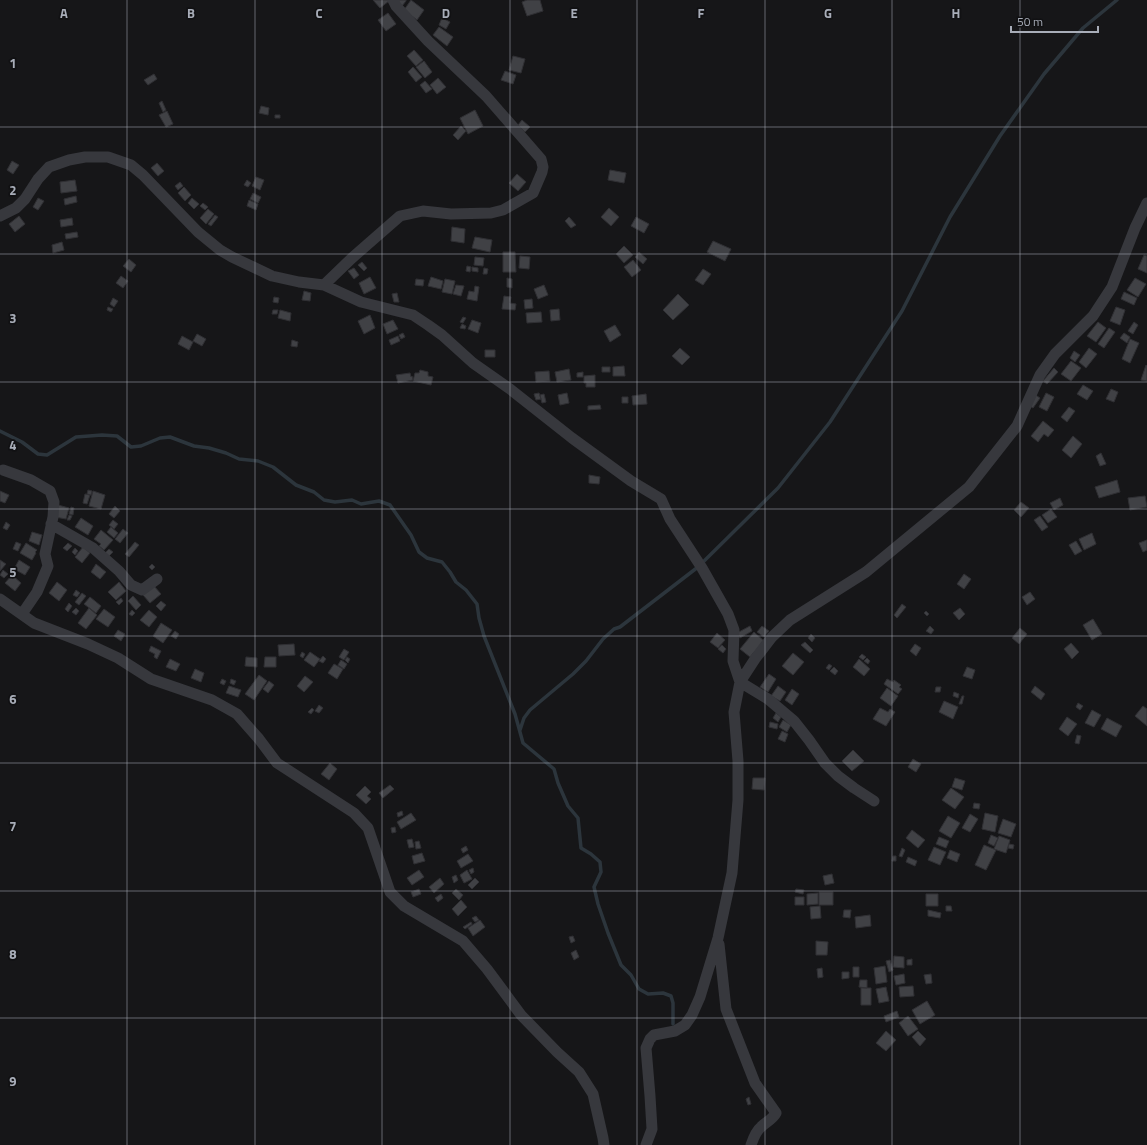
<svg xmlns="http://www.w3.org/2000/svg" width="1147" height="1145" font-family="'Titillium Web',sans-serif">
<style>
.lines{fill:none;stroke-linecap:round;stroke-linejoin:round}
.stream{stroke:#2c353c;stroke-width:3.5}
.building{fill:#404145;stroke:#303034}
.street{stroke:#37383d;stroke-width:11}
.grid{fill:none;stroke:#a8adb8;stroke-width:1;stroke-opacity:0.55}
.grid-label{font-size:13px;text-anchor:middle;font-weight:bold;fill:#a8adb8;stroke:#111113;stroke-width:3.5;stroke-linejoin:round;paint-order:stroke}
</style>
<rect width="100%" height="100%" fill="#161618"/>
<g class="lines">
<path class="stream" d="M0,431l22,11 16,12 9,1 29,-18 26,-2 15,1 14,11 10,-1 19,-8 10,-1 24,9 15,2 17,5 13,6 19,2 15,6 23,18 18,7 10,8 11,2 17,-2 9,4 18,-3 11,4 21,30 8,17 8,6 15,4 8,10 6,10 10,8 11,14 2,14 5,18 31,78 8,29 31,26 4,14 10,23 10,12 3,30 10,6 9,8 1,10 -7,15 4,17 10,29 13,32 10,10 8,14 9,5 15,-1 8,3 2,7v21
M520,730l4,-12 6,-8 43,-36 13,-13 17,-22 11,-10 6,-2 78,-60 80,-79 52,-66 72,-111 48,-94 50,-81 44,-62 39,-46 34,-28"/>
</g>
<path class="building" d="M373,0h15l1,1 -9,7z
M396,0h10v1l-4,5z
M411,0l13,10 -7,10 -13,-10z
M527,0h13l3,11 -16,5 -5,-14z
M388,13l8,11 -10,7 -8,-11z
M442,18l8,4 -4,7 -7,-4z
M439,27l14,10 -6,9 -14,-11z
M414,50l9,10 -7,6 -9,-10z
M513,56l12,3 -4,14 -12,-3z
M424,61l8,11 -7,6 -9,-11z
M413,67l9,10 -6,5 -8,-10z
M505,71l11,4 -3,9 -12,-4z
M154,74l3,5 -9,6 -4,-5z
M438,78l8,9 -9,7 -7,-9z
M425,81l7,8 -6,4 -6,-8z
M162,101l4,9 -3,2 -4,-9z
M261,106l8,2 -1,7 -9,-2z
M475,110l8,16 -15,8 -8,-16z
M167,111l6,13 -7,3 -7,-12z
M275,115h5v3h-5z
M522,120l8,7 -5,5 -7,-7z
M461,126l5,5 -8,9 -5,-5z
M12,161l7,4 -6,9 -6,-4z
M157,163l7,8 -6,5 -7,-8z
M610,170l16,3 -2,10 -16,-3z
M517,174l9,8 -8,9 -9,-8z
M256,177l8,3 -4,10 -8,-4z
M75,180l2,11 -16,2 -1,-11z
M247,180l4,3 -3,4 -4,-2z
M180,182l3,4 -5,4 -3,-4z
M184,187l7,8 -6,6 -7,-8z
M253,193l8,4 -3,6 -8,-4z
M76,196l1,6 -12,3 -1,-6z
M38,198l6,3 -6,9 -5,-3z
M192,198l7,6 -5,5 -6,-6z
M249,200l9,4 -2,6 -9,-4z
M203,203l5,4 -3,3 -5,-4z
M609,208l10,9 -8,9 -10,-9z
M208,209l6,5 -8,10 -6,-6z
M215,215l3,2 -7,9 -3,-2z
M19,216l6,8 -10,8 -6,-8z
M569,217l7,8 -5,3 -6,-7z
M636,217l13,7 -5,9 -13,-7z
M72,218l1,7 -12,2 -1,-7z
M452,227l13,2 -1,14 -13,-2z
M77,232l1,5 -12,2 -1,-5z
M475,237l17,3 -2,12 -18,-4z
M713,241l18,8 -6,12 -18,-9z
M62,242l2,8 -11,3 -1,-8z
M624,246l9,9 -9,8 -8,-9z
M503,252h12l1,20h-13z
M639,252l8,7 -4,5 -8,-7z
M1144,255l3,1v17l-9,-4z
M520,256l10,1 -1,12 -10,-1z
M475,257l9,1 -1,8 -9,-1z
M129,259l7,6 -5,7 -8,-6z
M633,260l8,10 -9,7 -8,-10z
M362,262l5,6 -3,3 -6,-6z
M467,266l4,1 -1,5 -4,-1z
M472,267l6,1v4l-6,-1z
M354,268l5,7 -5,4 -6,-8z
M484,268l4,1 -1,5h-4z
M703,269l8,5 -8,11 -8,-5z
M121,276l7,5 -5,7 -7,-5z
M370,277l6,11 -12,6 -5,-11z
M431,277l12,4 -2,8 -13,-3z
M507,278l5,1v9l-5,-1z
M1135,278l11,6 -8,13 -11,-7z
M416,279l8,1 -1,6 -8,-1z
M445,279l10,2 -3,13 -10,-2z
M456,285l8,1 -3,10 -8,-2z
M544,285l4,10 -10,4 -4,-10z
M475,286l4,1 -2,14 -10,-2 2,-8 5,1z
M304,291l7,2 -1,8 -8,-1z
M1124,292l13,6 -3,7 -13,-6z
M397,293l2,9h-5l-2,-8z
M678,294l11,11 -16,15 -10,-10z
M504,296l7,1 -1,6 6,1 -1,6 -13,-1z
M274,297l5,1 -1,5 -5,-1z
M113,298l5,3 -4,6 -4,-3z
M532,299l1,9 -8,1 -1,-9z
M108,307l5,2 -2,3 -4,-2z
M1116,307l9,3 -5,15 -10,-4z
M559,309l1,11 -9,1 -1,-11z
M273,310h5l-1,4h-5z
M280,310l11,3 -1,8 -12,-3z
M541,312l1,10 -15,1 -1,-10z
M370,315l5,13 -11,6 -6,-13z
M463,317l3,1 -3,5 -3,-1z
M393,320l5,9 -11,5 -4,-10z
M472,320l9,3 -3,10 -10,-4z
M1098,322l8,6 -10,14 -9,-6z
M1134,322l4,3 -5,9 -5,-3z
M462,324l4,2 -1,3 -5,-1z
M615,325l6,10 -11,7 -6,-11z
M1109,328l6,4 -11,16 -6,-4z
M403,333l2,4 -4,2 -2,-4z
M1124,333l6,4 -3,6 -7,-5z
M197,334l9,5 -4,7 -9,-5z
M182,336l11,6 -4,8 -11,-6z
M398,336l2,5 -9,4 -2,-5z
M1130,339l9,4 -9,20 -8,-4z
M292,340l6,2 -1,5 -6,-1z
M680,348l10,9 -8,8 -10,-9z
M1089,348l8,6 -11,14 -7,-6z
M485,350h10v7h-10z
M1074,351l6,4 -5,7 -5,-4z
M1071,361l10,7 -10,13 -10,-7z
M1146,365l1,1v15l-6,-1z
M624,366l1,10h-12v-9z
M602,367h8v5h-8z
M1054,368l4,4 -11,12 -4,-3z
M569,369l2,11 -14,2 -2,-10z
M420,370l8,2v4l5,1 -2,8 -18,-4 2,-8h4z
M549,371l1,10 -14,1 -1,-10z
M583,372v5h-6v-4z
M410,373l1,4 1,-1 1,4 -15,3 -2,-8z
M595,375v12h-9v-4h-2v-7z
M1083,385l10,6 -6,9 -10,-6z
M1111,389l7,3 -4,10 -8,-3z
M539,393l2,6 -5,1 -2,-6z
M567,393l2,10 -9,2 -2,-10z
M1046,393l8,4 -7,14 -8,-4z
M544,394l2,8 -4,1 -2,-8z
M646,394l1,10 -14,1 -1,-9z
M1034,394l6,4 -7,10 -6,-4z
M622,397h6v6h-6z
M600,405l1,4 -13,1v-4z
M1069,407l6,4 -8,11 -6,-5z
M1043,421l11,9 -6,7 -4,-3 -6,8 -7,-6z
M1073,436l9,8 -11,14 -9,-8z
M1101,453l5,11 -6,2 -4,-10z
M589,475l11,2 -1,7 -10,-1z
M1117,480l3,12 -21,6 -4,-11z
M88,490l4,1 -1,4 -4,-1z
M0,491l9,4 -4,8 -5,-2z
M93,491l12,4 -4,14 -12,-3z
M85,494l5,1 -3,9 -4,-1z
M1145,496l2,11 -17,3 -2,-12z
M1060,498l3,7 -9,5 -4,-7z
M1021,502l8,6 -8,9 -7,-7z
M58,505l11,3 -3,11 -11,-2z
M115,506l5,5 -6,7 -5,-4z
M71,507l3,1 -1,7 -4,-1z
M1051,509l6,8 -9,6 -6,-8z
M69,515l3,1 -2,4h-3z
M1040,516l8,11 -6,4 -8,-11z
M81,518l12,8 -5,9 -13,-8z
M113,520l5,4 -4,5 -5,-4z
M6,522l4,3 -3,5 -4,-2z
M111,527l7,6 -4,5 -7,-6z
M123,529l5,4 -8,10 -5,-4z
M101,530l12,10 -9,10 -5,-4 2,-2 -7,-5z
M32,532l10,3 -3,10 -10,-4z
M1092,533l4,11 -12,6 -5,-11z
M1147,540v10l-4,2 -4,-9z
M1076,541l6,10 -7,4 -6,-10z
M16,542l5,2 -3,7 -5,-2z
M135,542l4,3 -10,12 -4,-3z
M26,543l11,7 -2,2 1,1 -4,7 -12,-7z
M68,543l4,3 -5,5 -4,-3z
M83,547l7,6 -8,10 -7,-6z
M75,548l3,3 -3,4 -3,-3z
M109,549l4,3 -4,4 -4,-3z
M0,560l6,4 -6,7z
M19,560l11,7 -5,8 -11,-6z
M96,564l10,8 -6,7 -9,-7z
M152,564l3,3 -3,3 -3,-3z
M3,570l5,4 -4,4 -4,-3z
M964,574l7,5 -7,10 -7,-5z
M12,575l9,8 -6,8 -10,-8z
M57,582l10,8 -8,11 -10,-8z
M119,582l7,9 -10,9 -8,-8z
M154,586l7,8 -11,9 -7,-8z
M76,590l4,3 -3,4 -4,-2z
M1030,592l5,7 -8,6 -5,-8z
M82,593l4,3 -7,9 -4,-3z
M133,596l8,9 -5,5 -8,-9z
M90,597l11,9 -5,7 -12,-9z
M121,598l2,3 -4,4 -3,-3z
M161,601l5,4 -5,6 -5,-5z
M69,603l3,3 -4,6 -3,-3z
M902,604l4,3 -9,11 -3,-3z
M76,608l3,3 -3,4 -4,-3z
M89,608l8,7 -11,14 -8,-6z
M960,608l5,6 -6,6 -6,-7z
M104,609l11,8 -7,10 -12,-8z
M132,610l3,3 -3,3 -3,-2z
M149,610l8,7 -8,10 -9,-7z
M926,611l3,3 -2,2 -3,-3z
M1093,619l9,15 -10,6 -9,-15z
M161,623l11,7 -9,13 -10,-7z
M750,626l2,5 -12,7 -3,-5z
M762,626l7,5 -5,6 -7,-5z
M930,626l4,4 -3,4 -5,-3z
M1020,628l7,6 -8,10 -7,-6z
M118,630l7,4 -4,7 -7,-5z
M175,631l4,3 -3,5 -5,-3z
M754,632l10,9 -14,16 -10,-8z
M717,633l8,7 -7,8 -8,-6z
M811,634l4,4 -3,4 -4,-4z
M805,642l8,8 -3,3 -9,-8z
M1071,643l8,9 -7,7 -8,-10z
M294,644l1,11 -16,1 -1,-11z
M915,644l6,4 -5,8 -6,-5z
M722,645l4,4 -3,4 -5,-4z
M151,646l10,5 -4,8 -3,-2 1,-3 -6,-3z
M344,649l5,3 -5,8 -5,-3z
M302,652l3,2 -2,4 -3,-2z
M310,652l10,7 -6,8 -10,-7z
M793,653l11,9 -11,13 -11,-9z
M862,654l4,3 -3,3 -4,-3z
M323,656l3,3 -3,4 -4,-2z
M246,657l11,1v9l-12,-1z
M265,657h11v10h-12z
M347,657l3,2 -2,4 -3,-3z
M867,658l3,3 -2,3 -4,-3z
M170,659l10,5 -4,7 -10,-4z
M859,659l11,10 -6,7 -11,-9z
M341,660l6,4 -3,5 -6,-4z
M334,664l9,5 -6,10 -9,-6z
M829,664l3,2 -3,4 -3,-2z
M834,667l4,4 -3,4 -5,-4z
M967,667l8,3 -3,9 -9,-3z
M195,669l9,4 -3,9 -10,-4z
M769,674l7,5 -8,13 -8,-5z
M259,675l8,6 -13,19 -9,-6z
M305,676l8,6 -9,10 -7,-6z
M222,679l4,2 -2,4 -4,-2z
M231,679l5,2 -2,4 -4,-2z
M887,679l6,3 1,-2 7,5 -2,2 3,2 -4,5 -14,-10z
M269,681l5,4 -6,8 -5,-4z
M229,686l12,4 -3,7 -12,-4z
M778,686l8,6 -6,9 -9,-5z
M1035,686l10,8 -4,6 -10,-8z
M936,687h5l-1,5h-5z
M887,688l11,8 -7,10 -11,-8z
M792,689l7,5 -7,11 -7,-5z
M954,692l5,2 -1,4 -5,-2z
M962,696h2l-2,8h-3z
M944,701l14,6 -5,12 -14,-7z
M1078,703l5,3 -3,4 -4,-3z
M319,705l4,3 -4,5 -4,-2z
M1143,706l4,3v17l-12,-10z
M312,708l2,2 -3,4 -3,-2z
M880,708l8,4 2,-3 5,3 -9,14 -13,-7z
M1092,710l9,5 -7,12 -9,-4z
M776,713l5,4 -3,5 -5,-4z
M1067,717l10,7 -9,12 -9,-7z
M1107,718l15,8 -6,11 -15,-8z
M783,720l8,5 -4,7 -8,-5z
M770,722l8,2 -1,5 -8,-2z
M782,731l6,3 -3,8 -7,-3z
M1077,735l4,1 -2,8 -4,-1z
M853,750l11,11 -12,10 -10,-10z
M913,759l8,5 -5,8 -8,-5z
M330,763l7,6 -8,11 -8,-6z
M753,778h12l-1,12 -12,-1z
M955,778l10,3 -3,9 -10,-3z
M390,785l4,4 -11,9 -4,-5z
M365,786l6,6 -4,4 4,3 -5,5 -10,-9z
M951,788l13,9 -9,12 -13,-9z
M974,803l6,1 -1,5 -6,-1z
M402,811l1,4 -5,2 -1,-4z
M411,813l5,7 -15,9 -4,-7z
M985,813l13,3 -3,16 -13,-3z
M970,814l8,5 -8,13 -8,-4z
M948,816l12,7 -9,15 -12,-7z
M1003,819l13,5 -5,13 -13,-4z
M395,827l1,5 -4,1 -1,-5z
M912,830l13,10 -7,8 -12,-10z
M991,835l7,3 -4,8 -6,-3z
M999,836l11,4 -4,13 -12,-4z
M939,837l10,4 -3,7 -10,-4z
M412,839l2,8 -5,1 -2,-8z
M419,841l2,7 -5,1 -1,-7z
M1009,844l5,1 -1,4 -5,-1z
M984,845l12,5 -10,20 -11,-5z
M466,846l2,4 -5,3 -2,-4z
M934,847l12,5 -6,13 -12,-5z
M902,848l3,2 -3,7 -3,-1z
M950,850l10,4 -3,8 -10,-4z
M422,853l3,8 -11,3 -2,-8z
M468,854l5,7 -12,7 -4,-7z
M893,856h3v5h-4z
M908,857l9,4 -2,5 -9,-4z
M473,868l1,4 -3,2 -2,-4z
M419,870l5,7 -12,8 -5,-7z
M467,870l5,9 -8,4 -4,-8z
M832,874l2,9 -9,2 -2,-9z
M456,875l2,5 -4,3 -2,-6z
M440,878l4,6 -10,9 -5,-6z
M475,878l4,4 -7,7 -4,-4z
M419,889l2,5 -8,3 -2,-5z
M456,889l7,6 -4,5 -7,-7z
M796,889l8,1 -1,4 -8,-2z
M819,892h14v13h-14z
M818,893v11l-11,1v-11z
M441,894l2,4 -5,4 -3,-4z
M926,894h12v12h-12z
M795,897h9v8h-9z
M461,900l6,7 -9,9 -6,-7z
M820,906l1,12 -10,1 -1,-12z
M946,906h5l1,5h-6z
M844,910h7l-1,8 -7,-1z
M928,910l13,3 -1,5 -12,-2z
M870,915l1,11 -15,2 -1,-11z
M476,916l3,4 -4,2 -3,-4z
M480,920l5,7 -12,9 -5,-8z
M471,922l1,2 -7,5 -2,-2z
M573,936l2,5 -4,2 -2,-6z
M816,941l12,1 -1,13h-11z
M576,950l3,7 -5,3 -3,-7z
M894,956l10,1v11l-11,-1z
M912,959v6h-5v-5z
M890,960l3,10 -4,2 -3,-11z
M885,966l2,16 -11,2 -2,-16z
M853,967h6v10h-6z
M822,968l1,9 -5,1 -1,-9z
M842,972h7v6l-7,1z
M904,974l1,9 -9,2 -2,-9z
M931,974l1,9 -6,1 -2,-9z
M860,980h7v8l-8,-1z
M913,986l1,10 -14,1 -1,-10z
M886,987l3,14 -10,2 -3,-14z
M861,988h10v17h-10z
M927,1001l8,14 -15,9 -8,-14z
M897,1011l2,6 -13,5 -2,-6z
M908,1016l10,13 -10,7 -9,-13z
M886,1031l10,9 -10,11 -10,-8z
M918,1031l8,8 -6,7 -8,-9z
M749,1097l2,7 -3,1 -2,-6z"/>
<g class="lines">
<path class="street" d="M0,216l16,-8 9,-9 13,-20 11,-12 20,-7 16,-3h23l23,8 12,10 55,57 22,18 12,7 40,19 27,6 25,3 37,17 52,13 15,10 14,10 31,28 37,26 62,49 59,43 30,18 9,20 32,49 26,46 6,16 -1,31 7,21 28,17 26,22 15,19 16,23 13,13 16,12 20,13
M324,285l28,-27 48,-42 23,-5 28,3 40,-1 12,-3 30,-17 9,-21 1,-5 -2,-8 -55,-63 -58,-55 -32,-35 -3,-6
M3,470l28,10 19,11 4,11 -1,15 -8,37 3,12 -11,26 -15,22
M51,524l42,24 26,23 12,14 11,5 15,-11
M0,599l34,24 54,21 30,14 33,21 61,21 25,14 22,25 18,24 77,50 14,15 22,64 14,14 59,35 24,28 34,46 36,37 22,20 14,22 10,44 1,7
M719,944l7,65 29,74 21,30c-3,6 -10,9 -15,14 -5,4 -8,12 -10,18
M646,1145l6,-16 -2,-33 -4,-48 4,-9 4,-4 21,-4 10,-6 7,-10 8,-18 18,-59 14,-65 6,-73v-39l-4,-49 6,-30 15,-23 17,-22 18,-17 76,-48 103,-85 48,-61 23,-51 15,-21 38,-38 19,-29 23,-59 12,-25"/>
</g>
<path class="grid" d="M127,0v1145M255,0v1145M382,0v1145M510,0v1145M637,0v1145M765,0v1145M892,0v1145M1020,0v1145M0,127h1147M0,254h1147M0,382h1147M0,509h1147M0,636h1147M0,763h1147M0,891h1147M0,1018h1147"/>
<g class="grid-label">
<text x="64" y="18">A</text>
<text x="191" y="18">B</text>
<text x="319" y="18">C</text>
<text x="446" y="18">D</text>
<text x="574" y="18">E</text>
<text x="701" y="18">F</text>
<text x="828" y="18">G</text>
<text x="956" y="18">H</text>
<text x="13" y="68">1</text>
<text x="13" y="195">2</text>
<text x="13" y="323">3</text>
<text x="13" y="450">4</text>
<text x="13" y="577">5</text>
<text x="13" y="704">6</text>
<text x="13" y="831">7</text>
<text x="13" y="959">8</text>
<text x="13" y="1086">9</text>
</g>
<path d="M1011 26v6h87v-6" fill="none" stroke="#a8adb8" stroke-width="2"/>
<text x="1017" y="26" font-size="12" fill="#a8adb8" stroke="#111113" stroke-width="3" paint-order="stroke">50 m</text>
</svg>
